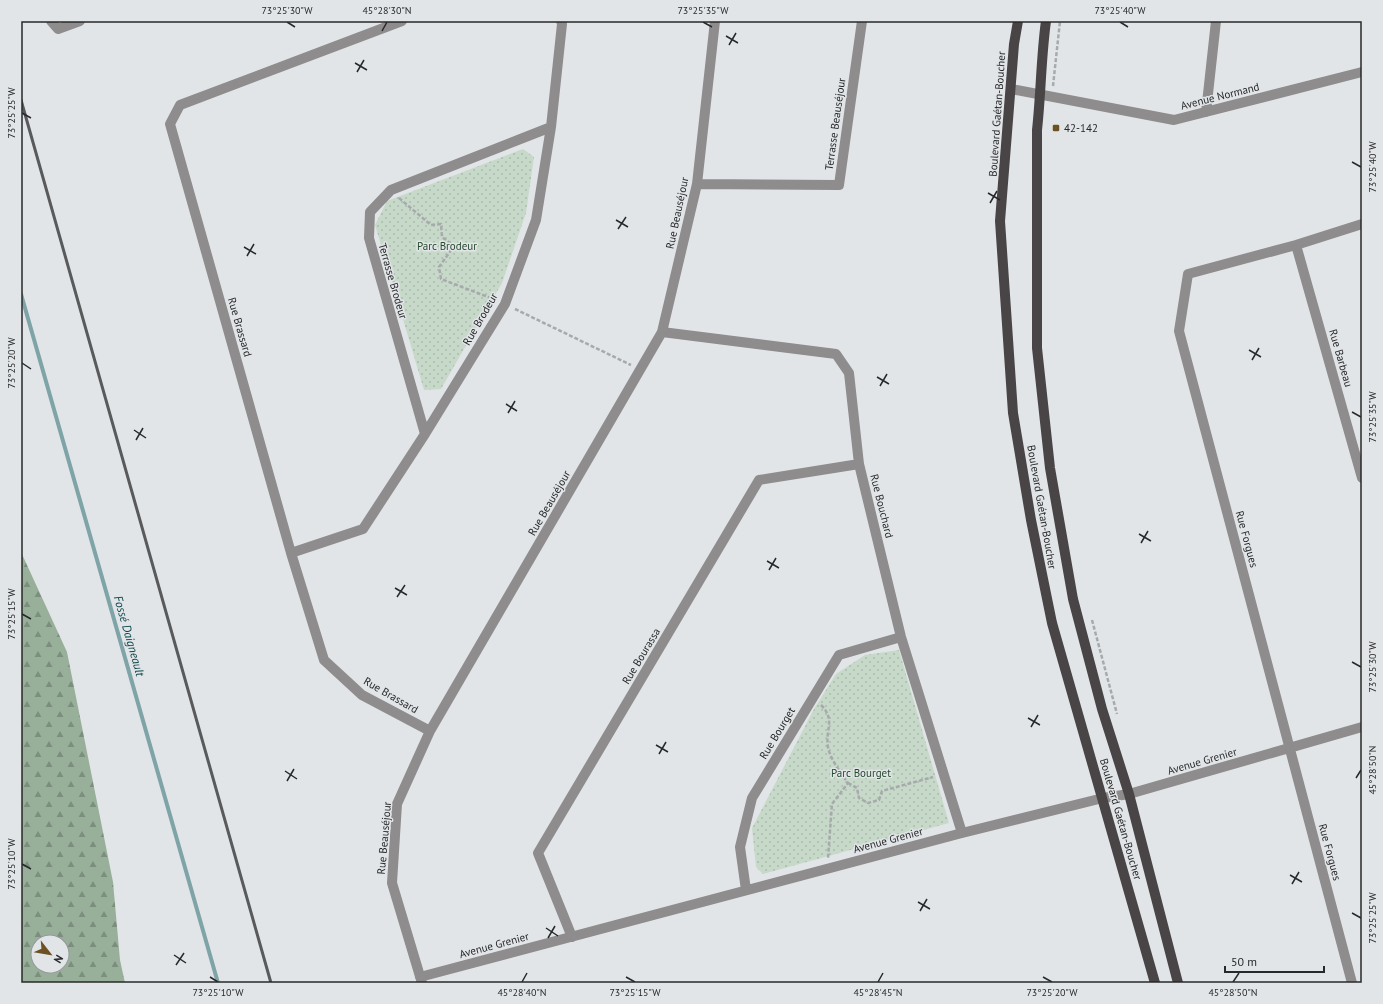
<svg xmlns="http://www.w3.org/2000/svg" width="1383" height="1004" font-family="'PT Sans',sans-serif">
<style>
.forest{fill:url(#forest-firs);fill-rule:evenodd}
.park{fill:url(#park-dots)}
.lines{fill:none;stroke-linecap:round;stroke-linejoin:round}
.stream{stroke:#7fa4a7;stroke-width:4}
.path{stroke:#a7aaac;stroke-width:2.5;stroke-dasharray:4 2;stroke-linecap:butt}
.minor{stroke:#8e8c8c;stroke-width:10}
.major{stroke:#494546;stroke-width:10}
.rail{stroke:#585a5b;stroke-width:3}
.ticks{fill:none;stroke:#272829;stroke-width:1.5}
.poi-dot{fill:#6d5024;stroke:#e2e5e8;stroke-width:1.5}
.labels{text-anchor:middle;stroke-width:3;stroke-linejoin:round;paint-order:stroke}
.street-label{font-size:11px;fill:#272829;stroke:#e2e5e8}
.poi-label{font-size:11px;fill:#272829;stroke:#e2e5e8;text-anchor:start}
.park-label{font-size:11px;fill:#224a2a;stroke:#e2e5e8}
.water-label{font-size:12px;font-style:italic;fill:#10494d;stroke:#e2e5e8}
.neatline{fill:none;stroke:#272829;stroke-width:1.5}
.ticks-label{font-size:10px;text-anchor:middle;fill:#272829}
</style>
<defs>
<pattern id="forest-firs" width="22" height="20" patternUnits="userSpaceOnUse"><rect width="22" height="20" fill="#98b09a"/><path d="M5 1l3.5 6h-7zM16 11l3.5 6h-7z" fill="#7c8f7e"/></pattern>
<pattern id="park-dots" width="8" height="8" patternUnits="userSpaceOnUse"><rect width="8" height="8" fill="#c7d9c9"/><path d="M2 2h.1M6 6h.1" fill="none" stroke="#abbaad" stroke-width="1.8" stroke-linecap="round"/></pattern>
</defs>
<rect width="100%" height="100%" fill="#e2e5e8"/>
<path class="forest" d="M21,552l46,100 46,230 7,78 5,23h-104zM38,942h24v24h-24z"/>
<path class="park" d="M523,149l11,8 -8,56 -24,70 -61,106 -17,1 -49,-165 12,-24z
M899,650l50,173 -186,51 -7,-7 -4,-39 62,-119 22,-35 29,-19z"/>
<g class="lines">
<path class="stream" d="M21,294l197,689"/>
<path class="path" d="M1053,86l7,-65
M399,198l32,27 10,-1 1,13 12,9 -15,21 2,12 55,21
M515,309l116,56
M1092,620l25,94
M821,705c15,15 4,24 7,42 2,12 13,26 20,36l-16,21 -4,54
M848,783l9,5 2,10 9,5 11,-3 3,-9 51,-14"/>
<path class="minor" d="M51,21l7,8 22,-8
M402,21l-222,84 -10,19 121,429 33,107 38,35 68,36
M1011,89l163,31 188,-48
M1206,112l10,-91
M697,184l142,1 23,-164
M1296,245l66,233
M662,332l174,22 13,19 10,91 42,173 61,196
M425,434l-56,-196 1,-26 21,-22 160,-63
M291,553l72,-24 62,-95 80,-130 31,-84 15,-93 11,-103 -1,-3
M746,890l-6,-43 12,-49 87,-143 62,-18
M572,937l-34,-84 221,-373 100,-16
M420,977l542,-144 141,-35 26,-4 233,-67
M422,983l-30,-100 5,-79 33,-73 232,-399 35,-148 18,-163
M1352,983l-173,-652 9,-57 108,-29 66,-21"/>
<path class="major" d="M1018,21l-4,23 -14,177 13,192 18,107 21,103 103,360
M1046,21c-5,36 -5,73 -9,109v218l13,120 23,131 29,110 27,85 49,189"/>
<path class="rail" d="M21,100l250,883"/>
</g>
<path class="ticks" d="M287,22l8,5M703,22l9,5M1120,22l8,5M382,31l5,-9M726,36l12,7M729,45l7,-12M355,63l12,7M357,72l7,-12M22,113l9,5M1352,162l9,5M988,193l12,7M990,203l7,-12M616,220l12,7M618,229l8,-12M244,247l12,7M247,256l7,-12M1249,350l12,7M1252,360l7,-12M22,363l9,6M877,377l12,7M880,386l7,-12M506,404l11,7M1352,412l9,5M508,413l7,-12M134,430l12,8M136,440l7,-12M1139,534l12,7M1141,543l7,-12M767,561l12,7M769,570l7,-12M395,588l12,7M397,597l8,-12M22,614l9,5M1352,662l9,5M1028,718l12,7M1031,727l7,-12M656,745l12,7M659,754l7,-12M285,771l12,8M1356,778l5,-8M287,781l7,-12M22,864l9,5M1290,875l12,7M1292,884l7,-12M918,902l12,7M920,911l7,-12M1352,913l9,5M546,928l12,8M548,938l7,-12M174,955l12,8M176,965l8,-12M210,977l8,5M626,977l9,5M1043,977l9,5M522,982l5,-9M878,982l5,-9M1233,982l6,-9"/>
<rect class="poi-dot" x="1052" y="124" width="8" height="8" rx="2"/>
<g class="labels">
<g class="street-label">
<text transform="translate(1220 96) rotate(-14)" y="4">Avenue Normand</text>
<text transform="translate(997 114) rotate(-86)" y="4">Boulevard Gaétan-Boucher</text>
<text transform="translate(835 124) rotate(-82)" y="4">Terrasse Beauséjour</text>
<text transform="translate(677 213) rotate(-78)" y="4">Rue Beauséjour</text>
<text transform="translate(393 281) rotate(74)" y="4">Terrasse Brodeur</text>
<text transform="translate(480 319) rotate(-60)" y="4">Rue Brodeur</text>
<text transform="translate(240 327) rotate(74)" y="4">Rue Brassard</text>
<text transform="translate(1341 358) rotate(74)" y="4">Rue Barbeau</text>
<text transform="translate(549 503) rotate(-60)" y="4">Rue Beauséjour</text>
<text transform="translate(882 506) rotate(76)" y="4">Rue Bouchard</text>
<text transform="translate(1042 507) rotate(80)" y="4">Boulevard Gaétan-Boucher</text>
<text transform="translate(1247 539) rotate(75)" y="4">Rue Forgues</text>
<text transform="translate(641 656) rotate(-59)" y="4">Rue Bourassa</text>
<text transform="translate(391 695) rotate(30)" y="4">Rue Brassard</text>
<text transform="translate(777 733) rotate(-59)" y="4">Rue Bourget</text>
<text transform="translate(1202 761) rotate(-16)" y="4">Avenue Grenier</text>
<text transform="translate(1121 819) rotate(74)" y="4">Boulevard Gaétan-Boucher</text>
<text transform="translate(384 838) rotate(-85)" y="4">Rue Beauséjour</text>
<text transform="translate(888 840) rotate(-15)" y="4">Avenue Grenier</text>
<text transform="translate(1330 852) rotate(75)" y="4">Rue Forgues</text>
<text transform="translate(494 945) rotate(-15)" y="4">Avenue Grenier</text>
</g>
<g class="poi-label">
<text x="1064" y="132">42-142</text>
</g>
<g class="park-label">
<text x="447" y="250">Parc Brodeur</text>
<text x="861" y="777">Parc Bourget</text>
</g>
<g class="water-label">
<text transform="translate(129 636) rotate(74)" y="4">Fossé Daigneault</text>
</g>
</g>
<rect width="1383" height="1004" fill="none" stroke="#e2e5e8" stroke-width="44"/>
<g transform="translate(50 954) rotate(121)"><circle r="19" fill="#e2e5e8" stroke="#97999c"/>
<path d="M0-3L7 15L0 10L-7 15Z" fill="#6d5024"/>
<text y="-6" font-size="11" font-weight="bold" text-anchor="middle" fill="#272829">N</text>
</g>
<path d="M1225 966v6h99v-6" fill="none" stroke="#272829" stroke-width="2"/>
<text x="1231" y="966" font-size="12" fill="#272829" stroke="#e2e5e8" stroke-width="3" paint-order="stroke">50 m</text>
<rect x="22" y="22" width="1339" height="960" class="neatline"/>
<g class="ticks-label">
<text x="287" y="14">73°25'30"W</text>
<text x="387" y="14">45°28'30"N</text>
<text x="703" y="14">73°25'35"W</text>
<text x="1120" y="14">73°25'40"W</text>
<text transform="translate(11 113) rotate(-90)" y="4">73°25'25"W</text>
<text transform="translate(1372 167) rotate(-90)" y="4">73°25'40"W</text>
<text transform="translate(11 363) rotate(-90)" y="4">73°25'20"W</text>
<text transform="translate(1372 417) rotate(-90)" y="4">73°25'35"W</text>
<text transform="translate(11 614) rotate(-90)" y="4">73°25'15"W</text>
<text transform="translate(1372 667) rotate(-90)" y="4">73°25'30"W</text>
<text transform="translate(1372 770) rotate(-90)" y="4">45°28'50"N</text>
<text transform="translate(11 864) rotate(-90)" y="4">73°25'10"W</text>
<text transform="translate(1372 918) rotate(-90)" y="4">73°25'25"W</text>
<text x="218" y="996">73°25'10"W</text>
<text x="522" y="996">45°28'40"N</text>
<text x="635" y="996">73°25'15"W</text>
<text x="878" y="996">45°28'45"N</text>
<text x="1052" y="996">73°25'20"W</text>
<text x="1233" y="996">45°28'50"N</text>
</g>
</svg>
